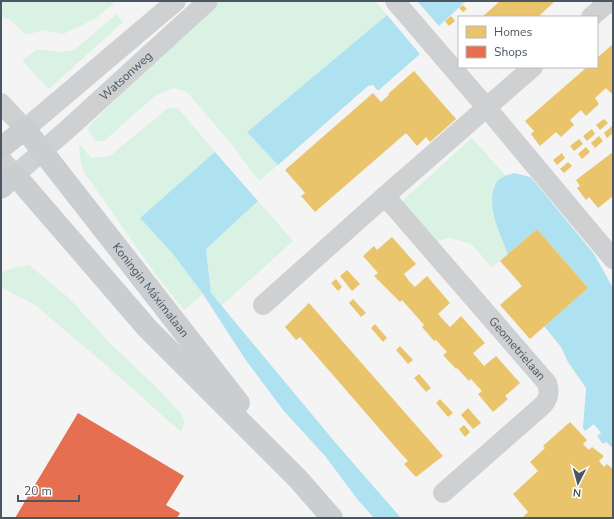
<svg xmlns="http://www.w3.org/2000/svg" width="614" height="519" font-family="'Nunito Sans',sans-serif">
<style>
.green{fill:#d9f2e3}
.water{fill:#aee2f0}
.homes{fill:#e9c46a}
.shops{fill:#e76f51}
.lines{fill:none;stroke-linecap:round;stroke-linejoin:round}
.minor{stroke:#ced0d2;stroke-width:20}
.major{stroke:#caced1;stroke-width:22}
.labels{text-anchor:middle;stroke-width:4;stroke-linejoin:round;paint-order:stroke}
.street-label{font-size:12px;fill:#4a5661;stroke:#fff}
</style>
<rect width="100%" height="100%" fill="#f4f4f4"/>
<path class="green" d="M1,1h115l-21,18 -32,15 -20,-4 -17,5 -17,-16 -8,-2z
M220,1h155l12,14 -140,117 31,33 -19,16 -27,-36 -45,-53 -14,-4 -17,7 -52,46h-8l-8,-10 1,-5 89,-89z
M117,14l6,8 -74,67 -27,-28 15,-12 23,3 14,-2z
M168,108h10l37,44 -75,66 33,36 30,40 -19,16 -28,-35 -72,-103 -4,-13 -1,-15 12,14 19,-2z
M472,138l34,38 -8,6 -1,44 11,28 -16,13 -21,-23 -22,-6 -16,4 -33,-39z
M258,201l35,40 -72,65 -10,-13 -5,-44z
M29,265l40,33 40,44 47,45 23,24 6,10 -4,11 -75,-67 -71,-60 -34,-18v-14l15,-6z"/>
<path class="water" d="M417,1h49l-27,25z
M387,15l33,39 -41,36h-2l-4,-5 -5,1 -90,79 -31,-33z
M215,152l43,49 -52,48 5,44 123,148 67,77h-27l-16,-18 -33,-44 -42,-46 -38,-51 -42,-65 -30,-40 -33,-36z
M514,173l16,4 4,4 60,73 19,34v160l-7,-6 -3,2 -6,-8 4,-3 -7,-9 -9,7 -2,-3 3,-40 -18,-26 -7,-15 -17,-21 44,-38 -51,-59 -29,25c-8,-20 -24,-52 -11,-72 4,-5 11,-7 17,-9z"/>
<path class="homes" d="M500,1h55l-15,14 2,2h-60z
M463,5l4,4 -4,3 -4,-4z
M451,16l4,5 -6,5 -4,-5z
M613,44v48l-2,1 -5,-5 -11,10 4,6 -13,12 -5,-6 -11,10 4,5 -13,12 -5,-5 -16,14 -9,-12 3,-3 -9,-10 62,-54h10v-9z
M414,71l42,48 -26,23 -4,-5 -9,9 -11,-13 -91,79 -14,-16 4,-3 -20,-23 88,-77 8,9 8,-7 -1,-1z
M604,119l4,4 -8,7 -4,-5z
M612,126l1,7 -6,5 -3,-5z
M592,129l3,5 -8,7 -4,-5z
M599,136l4,5 -8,7 -4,-5z
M579,139l4,5 -9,7 -4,-5z
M586,147l4,5 -8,7 -4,-5z
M613,152v44l-15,12 -9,-11 -3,3 -9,-12 3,-2 -4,-6z
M562,153l3,5 -8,7 -4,-5z
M568,162l4,4 -8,7 -4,-4z
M537,229l51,59 -58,51 -30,-34 22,-19 -22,-25z
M392,237l24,27 -12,10 5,7 6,6 12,-11 23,27 -12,11 12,13 11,-11 24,27 -12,10 11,13 12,-10 24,27 -15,13 3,3 -15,13 -15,-18 4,-3 -11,-12 -2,2 -12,-13 -1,1 -13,-14 4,-3 -11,-12 -2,1 -12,-14 2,-2 -22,-25 -2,2 -26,-26 4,-3 -15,-17 11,-10 3,4z
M347,270l13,14 -8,7 -12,-15z
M336,279l6,8 -4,4 -7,-8z
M353,299l13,14 -5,4 -12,-14z
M309,303l134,153 -27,21 -12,-13 4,-3 -11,-12 -97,-112 -4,3 -11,-13z
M375,324l12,14 -4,4 -12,-14z
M400,346l13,14 -5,4 -12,-14z
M419,374l12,14 -5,4 -12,-14z
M440,399l13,14 -5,4 -12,-14z
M468,408l13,15 -8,6 -12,-14z
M570,422l17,18 -4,4 6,6 3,-3 12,9 -5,5 5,6 3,-3 6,5v49h-91l6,-6 -15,-18 25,-23 -8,-9 15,-14 -2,-2z
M464,425l6,7 -5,5 -6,-8z"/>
<path class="shops" d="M78,413l106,63 -18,29 14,8 -3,5h-162z"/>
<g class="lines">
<g class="minor">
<path d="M395,1l91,106 127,152"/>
<path d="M591,17l19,-16"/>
<path d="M1,103l24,26 151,-128"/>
<path id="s1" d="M1,159l14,16 55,-48 138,-126"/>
<path id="s2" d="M385,196l162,187c3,9 2,15 -4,22l-100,88"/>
<path d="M263,305l122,-109 148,-129"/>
</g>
<g class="major">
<path id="s3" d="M1,148l24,-19 214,274"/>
<path d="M1,188l14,-13 133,154 151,151 33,38"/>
</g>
</g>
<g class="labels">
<g class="street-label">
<text dy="4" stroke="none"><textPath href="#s1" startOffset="170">Watsonweg</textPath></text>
<text dy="4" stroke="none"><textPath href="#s3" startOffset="235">Koningin Máximalaan</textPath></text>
<text dy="4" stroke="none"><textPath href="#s2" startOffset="202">Geometrielaan</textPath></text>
</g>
</g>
<rect width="614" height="519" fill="none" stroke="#4a5661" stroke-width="4"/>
<rect x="458" y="16" width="140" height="52" fill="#ffffff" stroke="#b7bbc0"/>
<rect x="466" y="26" width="20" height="12" fill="#e9c46a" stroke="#b7bbc0"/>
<text x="494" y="36" font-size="12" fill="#4a5661">Homes</text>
<rect x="466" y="46" width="20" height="12" fill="#e76f51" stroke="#b7bbc0"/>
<text x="494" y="56" font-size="12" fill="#4a5661">Shops</text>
<g transform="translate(578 483) rotate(186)" stroke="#ffffff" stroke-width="3" paint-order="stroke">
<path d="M0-3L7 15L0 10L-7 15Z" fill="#4a5661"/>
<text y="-6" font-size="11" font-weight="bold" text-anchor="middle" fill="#4a5661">N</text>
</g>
<path d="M18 495v6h61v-6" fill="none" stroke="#4a5661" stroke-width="2"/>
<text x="24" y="495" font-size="12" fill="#4a5661" stroke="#ffffff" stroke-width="3" paint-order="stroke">20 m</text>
</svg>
